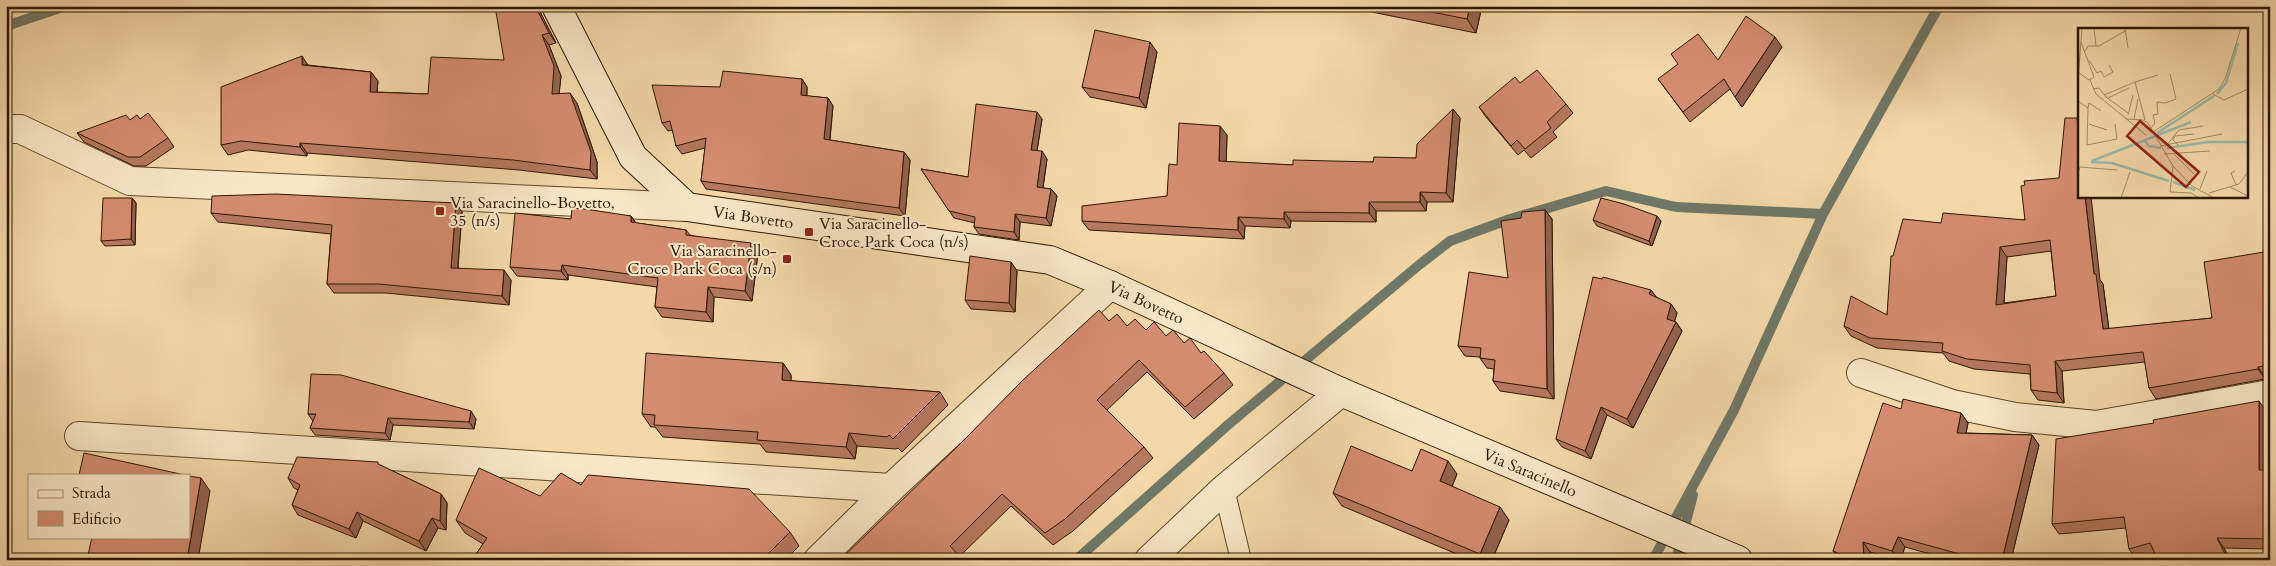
<svg xmlns="http://www.w3.org/2000/svg" width="2276" height="566" font-family="Cardo,serif">
<style>
.lines{fill:none;stroke-linecap:round;stroke-linejoin:round}
.stream{stroke:#6f7867;stroke-width:10}
.lane-casing{stroke:#5e462a;stroke-width:22}
.street-casing{stroke:#5e462a;stroke-width:30}
.secondary-casing{stroke:#2c1600;stroke-width:30}
.lane{stroke:#f8e6c6;stroke-width:20}
.street{stroke:#f8e6c6;stroke-width:28}
.secondary{stroke:#f8e6c6;stroke-width:28}
.wall{fill:#b6785f;stroke:#2c1600;fill-rule:evenodd}
.shaded-wall{fill:#94624e;stroke:#2c1600}
.building{fill:#d48c6f;stroke:#2c1600;fill-rule:evenodd}
.poi-dot{fill:#8f2418;stroke:#f8e6c6;stroke-width:2}
.labels{text-anchor:middle;stroke-width:4;stroke-linejoin:round;paint-order:stroke}
.poi-label{font-size:16px;fill:#2c1600;stroke:#f8e6c6;text-anchor:start}
.street-label{font-size:16px;fill:#2c1600;stroke:#f8e6c6}
.inset-river{fill:none;stroke:#9cb9ac;stroke-width:2.5}
.inset-road{fill:none;stroke:#a48a65;stroke-width:1}
.view{fill:#8f2418;fill-opacity:0.15;stroke:#8f2418;stroke-width:2.5}
.inset-edge{fill:none;stroke:#2c1600;stroke-width:2.5}
</style>
<rect width="100%" height="100%" fill="#f4d8a8"/>
<filter id="stains"><feTurbulence type="fractalNoise" baseFrequency=".004" numOctaves="4"/><feColorMatrix values="0 0 0 0 .2 0 0 0 0 .09 0 0 0 0 .02 0 0 0 .5 -.17"/></filter>
<radialGradient id="worn" r=".72"><stop offset=".6" stop-color="#630" stop-opacity="0"/><stop offset="1" stop-color="#630" stop-opacity=".3"/></radialGradient>
<g class="lines">
<path class="stream" d="M6,26l60,-20
M1076,560l153,-136 190,-159 31,-24 60,-22 96,-28 70,16 147,7
M1653,560l81,-150 89,-196 116,-208
M1676,560l17,-65"/>
<g class="lane-casing">
<path id="lane" d="M1224,489l17,71"/>
</g>
<g class="street-casing">
<path id="street" d="M6,129h14l110,52 557,26
M1861,373l91,31 63,13 81,8 174,-31
M79,436l812,52
M818,560l73,-72 219,-203
M1149,560l75,-71 117,-97"/>
</g>
<g class="secondary-casing">
<g id="secondary">
<path id="s1" d="M556,6l77,151 54,50 363,53 60,25 231,107 397,168"/>
</g>
</g>
<use href="#lane" class="lane"/>
<use href="#street" class="street"/>
<use href="#secondary" class="secondary"/>
</g>
<path class="wall" d="M537,6l19,37 -7,2 12,31 -2,18 18,9 20,59v17l-78,-9 -212,-17v3l-59,-6 -20,5 -7,-10 87,-80 63,7 7,9 -1,11 51,2 76,-34z
M1342,6h140l-6,27z
M1782,47l-40,60 -12,-18 -40,33 -32,-43 60,-19z
M1157,52l-11,56 -56,-11 -8,-10z
M802,79l5,8v9l21,2 5,8 -3,34 74,12 6,8 -5,56 -199,-27 -5,-8 4,-33 -23,6 -6,-8 -3,-16 -5,1 -6,-8 58,-36z
M1520,83l46,21 7,9 -20,19 4,5 -26,21 -7,-8 -6,5 -32,-38 -7,-10z
M1453,109l7,9 -7,84h-26l-1,9h-50v11l-85,-1 -1,7 -45,-2 -1,13 -155,-9 -7,-9 85,-25 10,-31 50,-30 -1,27 67,3 80,-3 43,-4z
M140,119l28,19 6,9 -28,19h-12l-50,-24 -7,-9 53,-13z
M1042,119l-5,32 10,8 -4,29 8,1 6,7 -6,30 -31,-4 -1,18 -40,-6 -5,-7 1,-4 -21,-5 -33,-49 47,8z
M132,198l4,5 -1,42 -30,1 -4,-5z
M456,203l6,9 -4,56 53,12 -2,25 -123,-12h-52l-7,-9 4,-50 -113,-12 -7,-9z
M1545,210l7,9 2,180 -54,-8 -7,-10 1,-12 -7,-1 -7,-10v-1l-15,-1 -7,-10 50,-68 13,-60z
M631,216l5,7 50,7 4,5 68,18 -6,48 -38,-4 -1,25 -51,-5 -7,-10 2,-20 -89,-12v5l-51,-4 -7,-9 61,-48z
M1593,220l68,1 -9,25 -55,-20z
M2025,220l75,60 3,4 6,45 103,-11 58,-67v125l-5,1v2l-109,20 -7,-11 -4,-26 -83,9 2,32 -26,-3 -7,-10 -1,-16 -56,-5 -25,-8 -6,-8 -66,-5 -26,-12 -7,-10 43,-11 6,-59 48,-33zM2051,251l5,45 -52,7 3,-46z
M1011,262l6,9 -2,41 -44,-3 -6,-9z
M1651,290l5,7 15,7 6,9 -3,9h2l6,9 -49,97 -26,-13 -16,44 -29,-12 -6,-8z
M1109,321l37,9 38,13 40,30 9,12 -39,34 -47,-47 -40,38 37,37 9,11 -80,73 -20,14 -42,-39 -51,50 -120,4z
M783,363l8,12v6l149,11 8,13 -46,47 -4,-4 -2,1 -39,-3 -2,13 -89,-7 -6,-8 -97,-7 -8,-10h-4l-9,-13z
M1901,409l60,4 7,10 -2,10 66,2 7,10 -28,115h-59l-47,-13 -5,13h-3l-27,-8v8h-31l-6,-9z
M2266,411v59h4v79l-46,-1 6,12h-72l-3,-7 -19,6 -7,-10 -3,-21 -67,6 -7,-10z
M308,414l168,5 -2,10 -81,-4 -3,15 -75,-5 -5,-7 3,-7z
M380,465l61,29 6,9 -1,27 -8,-2 -12,23 -63,-30 -7,17 -58,-23 -6,-10 6,-15 -4,-2 -6,-10z
M1412,471l45,3 -5,12 57,34 -17,40h-21l-129,-54 -9,-13z
M581,485l209,47 9,14 -14,14h-313l11,-16 -18,-11 -9,-13z"/>
<path class="shaded-wall" d="M535,6h2l19,37 -7,-10z
M1470,6h12l-6,27 -9,-14z
M542,35l7,10 12,31 -3,28 -6,-10z
M1775,37l7,10 -40,60 -7,-10z
M1150,42l7,10 -11,56 -7,-10z
M302,56l6,9h-6z
M371,72l7,9 -2,20 -6,-9z
M802,79l5,8 -1,15 -5,-7z
M570,93l7,10 20,59v17l-7,-9z
M828,98l5,8 -4,41 -5,-8z
M1453,109l7,9 -7,84 -7,-9z
M1037,112l5,7 -6,38 -5,-7z
M2077,118l3,4v25z
M1220,126l7,9 -1,36 -7,-10z
M300,143l7,10v3l-7,-9z
M1042,151l5,8 -5,35 -5,-7z
M904,152l6,8 -5,56 -6,-8z
M1051,189l6,7 -6,30 -5,-8z
M1420,192l7,10 -1,9 -6,-9z
M2085,196h6l9,84 3,4 7,55 -7,-10 -9,-55z
M132,198l4,5 -1,42 -4,-6z
M1369,202l7,9v11l-7,-9z
M456,203l6,9 -5,65 -6,-9z
M1545,210l7,9 2,180 -7,-10z
M1284,212l7,9 -1,7 -6,-9z
M1015,214l5,8 -1,18 -5,-8z
M631,216l7,10 -7,-4z
M1657,216l4,5 -9,25 -3,-5z
M1238,217l7,9 -1,13 -6,-9z
M751,243l7,10 -6,48 -7,-10z
M2000,247l7,10 -4,58 -7,-10z
M1011,262l6,9 -2,41 -6,-9z
M562,265l6,10v5l-7,-9z
M504,270l7,10 -2,25 -7,-9z
M708,287l6,10 -1,25 -7,-10z
M1651,290l6,8 -8,-4z
M1671,304l6,9 -4,14 -6,-8z
M1676,322l6,9 -49,97 -6,-9z
M2055,361l7,10 2,32 -7,-10z
M783,363l8,12v17l-9,-12z
M2258,367l7,10v2l-7,-10z
M2259,401l7,10v68l-7,-9z
M1601,407l6,8 -16,44 -6,-8z
M471,411l5,8 -2,10 -5,-7z
M1961,413l7,10 -4,20 -7,-10z
M388,418l5,7 -3,15 -5,-7z
M849,433l8,13 -2,13 -9,-12z
M2032,435l7,10 -28,115h-9z
M1448,461l9,13 -8,20 -9,-13z
M201,478l9,13 -12,69h-11z
M441,494l6,9 -1,27 -6,-9z
M1500,507l9,13 -17,40h-9l-3,-6z
M357,512l6,9 -7,17 -7,-9z
M432,518l6,10 -12,23 -7,-10z
M1898,537l7,10 -5,13h-1l-7,-9z
M2217,538l7,10 6,12h-2z
M1863,542l7,10v8h-6z"/>
<path class="building" d="M495,6h40l14,27 -7,2 12,31 -2,28 18,-1 21,59 -1,18 -77,-10 -213,-17v4l-59,-6 -20,4v-58l81,-31v9l69,7 -1,20 58,2 3,-37 73,3z
M1401,6h69l-3,13z
M1746,16l29,21 -40,60 -11,-18 -41,33 -25,-33 20,-15 -7,-10 27,-20 20,26z
M1095,30l55,12 -11,56 -57,-11z
M1537,70l29,34 -19,18 4,6 -26,21 -8,-9 -6,6 -32,-39 36,-30 5,6z
M723,71l79,8 -1,16 27,3 -4,41 80,13 -5,56 -198,-27 5,-43 -30,8 -6,-25 -8,2 -10,-38 68,2z
M976,104l61,8 -6,38 11,1 -5,36 14,2 -5,29 -31,-4 -1,18 -40,-5 1,-10 -26,-6 -28,-42 47,8z
M1453,109l-7,84 -26,-1v10h-51v11l-85,-1v7l-46,-2v13l-156,-9v-15l85,-10 2,-32 8,1 2,-42 41,3 -1,35 74,4v-5l80,2 1,-5 42,1 1,-14z
M148,113l20,25 -28,19h-12l-51,-24 49,-18 4,5 7,-5 3,4z
M2065,118h12l3,29v49h5l9,78h2l7,55 109,-11 -8,-56 66,-11v114l-12,2v2l-109,19 -6,-36 -88,9 2,32 -26,-3 -1,-25 -63,-6 -25,-8 1,-8 -73,-5 -26,-12 7,-30 36,19 4,-59h2l10,-37 38,4 2,-10 82,7 -4,-34 4,-1 -1,-4 35,-3zM2050,240l6,56 -60,9 4,-58z
M276,194l180,9 -5,65 53,2 -2,26 -123,-12h-52l5,-59 -121,-12 1,-17z
M103,198h29l-1,41 -30,2z
M1601,198l23,6 33,12 -8,25 -56,-21z
M572,208l13,1 46,7v6l55,8v5l65,8 -6,48 -37,-4 -2,25 -51,-5 3,-29 -96,-13 -1,6 -51,-4 5,-54 56,6z
M1545,210l2,179 -54,-8 2,-21 -15,-2 1,-10 -23,-2 11,-74 39,6 -7,-57 20,-3 1,-6z
M970,256l41,6 -2,41 -44,-3z
M1593,277l9,2 1,-2 48,13 -2,4 22,10 -4,15 9,3 -49,97 -26,-12 -16,44 -29,-12z
M1099,310l10,11 8,-7 10,12 8,-7 11,11 8,-8 12,14 7,-6 11,13 6,-5 11,15 3,-2 20,22 -39,34 -46,-47 -42,40 47,47 -79,72 -20,14 -43,-39 -52,52 13,14h-123l120,-116 63,-64z
M646,353l137,10 -1,17 158,12 -47,47 -4,-4 -2,2 -38,-4 -3,14 -89,-7 1,-8 -104,-7 1,-10 -13,-1z
M311,374l30,1 130,36 -2,11 -81,-4 -3,15 -75,-5 6,-14h-8z
M1903,399l58,14 -4,20 75,2 -30,125h-21l-83,-23 -6,14 -29,-9 1,18h-11l-20,-9 50,-148 18,6z
M2259,401v69h11v69l-53,-1 11,22h-70l-8,-17 -21,6 -5,-32 -72,7 4,-85 98,-16 -1,-3z
M1351,446l61,25 9,-22 27,12 -8,20 60,26 -20,47 -147,-61z
M84,453l101,22h-106z
M297,457l81,5v2l63,30 -1,27 -8,-3 -13,23 -62,-29 -8,17 -57,-24 8,-20 -12,-7z
M479,468l61,28 21,-23 20,12 7,-10 161,14 41,43 -28,28h-290l15,-22 -31,-18z
M189,476l12,2 -14,82h-100l5,-23h97z"/>
<g class="poi-dot">
<rect x="435" y="206" width="10" height="10" rx="2.5"/>
<rect x="804" y="227" width="10" height="10" rx="2.5"/>
<rect x="782" y="254" width="10" height="10" rx="2.5"/>
</g>
<g class="labels">
<g class="poi-label">
<text x="450" y="208">Via Saracinello-Bovetto,<tspan x="450" dy="18">35 (n/s)</tspan></text>
<text x="819" y="229">Via Saracinello-<tspan x="819" dy="18">Croce Park Coca (n/s)</tspan></text>
<text x="777" y="256" text-anchor="end">Via Saracinello-<tspan x="777" dy="18">Croce Park Coca (s/n)</tspan></text>
</g>
<g class="street-label">
<text dy="6" stroke="none"><textPath href="#s1" startOffset="310">Via Bovetto</textPath></text>
<text dy="6" stroke="none"><textPath href="#s1" startOffset="715">Via Bovetto</textPath></text>
<text dy="6" stroke="none"><textPath href="#s1" startOffset="1135">Via Saracinello</textPath></text>
</g>
</g>
<g transform="translate(2078 28)">
<rect width="170" height="170" fill="#f4d8a8"/>
<path class="inset-river" d="M139,66l9,-11 12,-40M79,105l57,-37M66,112l5,6 12,2M89,120l41,-6h40M14,133l99,-39M13,134l21,1 57,18M95,154l22,8"/>
<path class="inset-road" d="M16,0l2,18M47,0l3,20M7,23l3,-5h11l26,-15M11,32l8,13 4,-2 3,6 9,-5 -4,-7M0,44l11,8 5,-3 -13,-35M0,52l4,-52M12,52l6,14 50,41M15,61l6,-1 7,9 22,16M135,66l11,6 24,-11M26,67l31,-13M30,70l21,-10M0,73l10,7 -1,37 30,-6 -2,-15M10,80l1,-5 12,8M50,87l5,-20M48,91l17,1 5,3 25,43 -3,26 21,1 8,5M56,91l4,-20M67,92l-10,-38 23,-7M11,96l18,6M73,100l4,-5 -2,-8 5,-1 -1,-12 8,1 11,-4 -6,-25M75,104l66,-43 6,-10 16,-51M100,117l-5,-5 2,-4 19,-2M82,118l62,-12M87,119l14,-17 24,-4M86,126l46,-3M96,126l20,20M95,138l19,20 22,12M157,143l-4,2 5,12M0,145l2,-6 37,3M152,159l18,9M122,161l7,-18M131,165l30,-9 9,-12M43,170l9,-26"/>
<path class="view" d="M62,93l59,51 -13,15 -59,-51z"/>
<rect width="170" height="170" class="inset-edge"/>
</g>
<rect width="2276" height="566" fill="none" stroke="#f4d8a8" stroke-width="25"/>
<rect x="8" y="8" width="2261" height="551" fill="none" stroke="#2c1600" stroke-width="2.5"/>
<rect x="12" y="12" width="2251" height="541" fill="none" stroke="#2c1600"/>
<rect x="28" y="474" width="162" height="65" fill="#f8e6c6" stroke="#a69377"/>
<rect x="38" y="490" width="25" height="8" fill="#f8e6c6" stroke="#a69377"/>
<text x="72" y="498" font-size="15" fill="#2c1600">Strada</text>
<rect x="38" y="511" width="25" height="15" fill="#d48c6f" stroke="#a69377"/>
<text x="72" y="524" font-size="15" fill="#2c1600">Edificio</text>
<rect width="100%" height="100%" filter="url(#stains)"/>
<rect width="100%" height="100%" fill="url(#worn)"/>
</svg>
